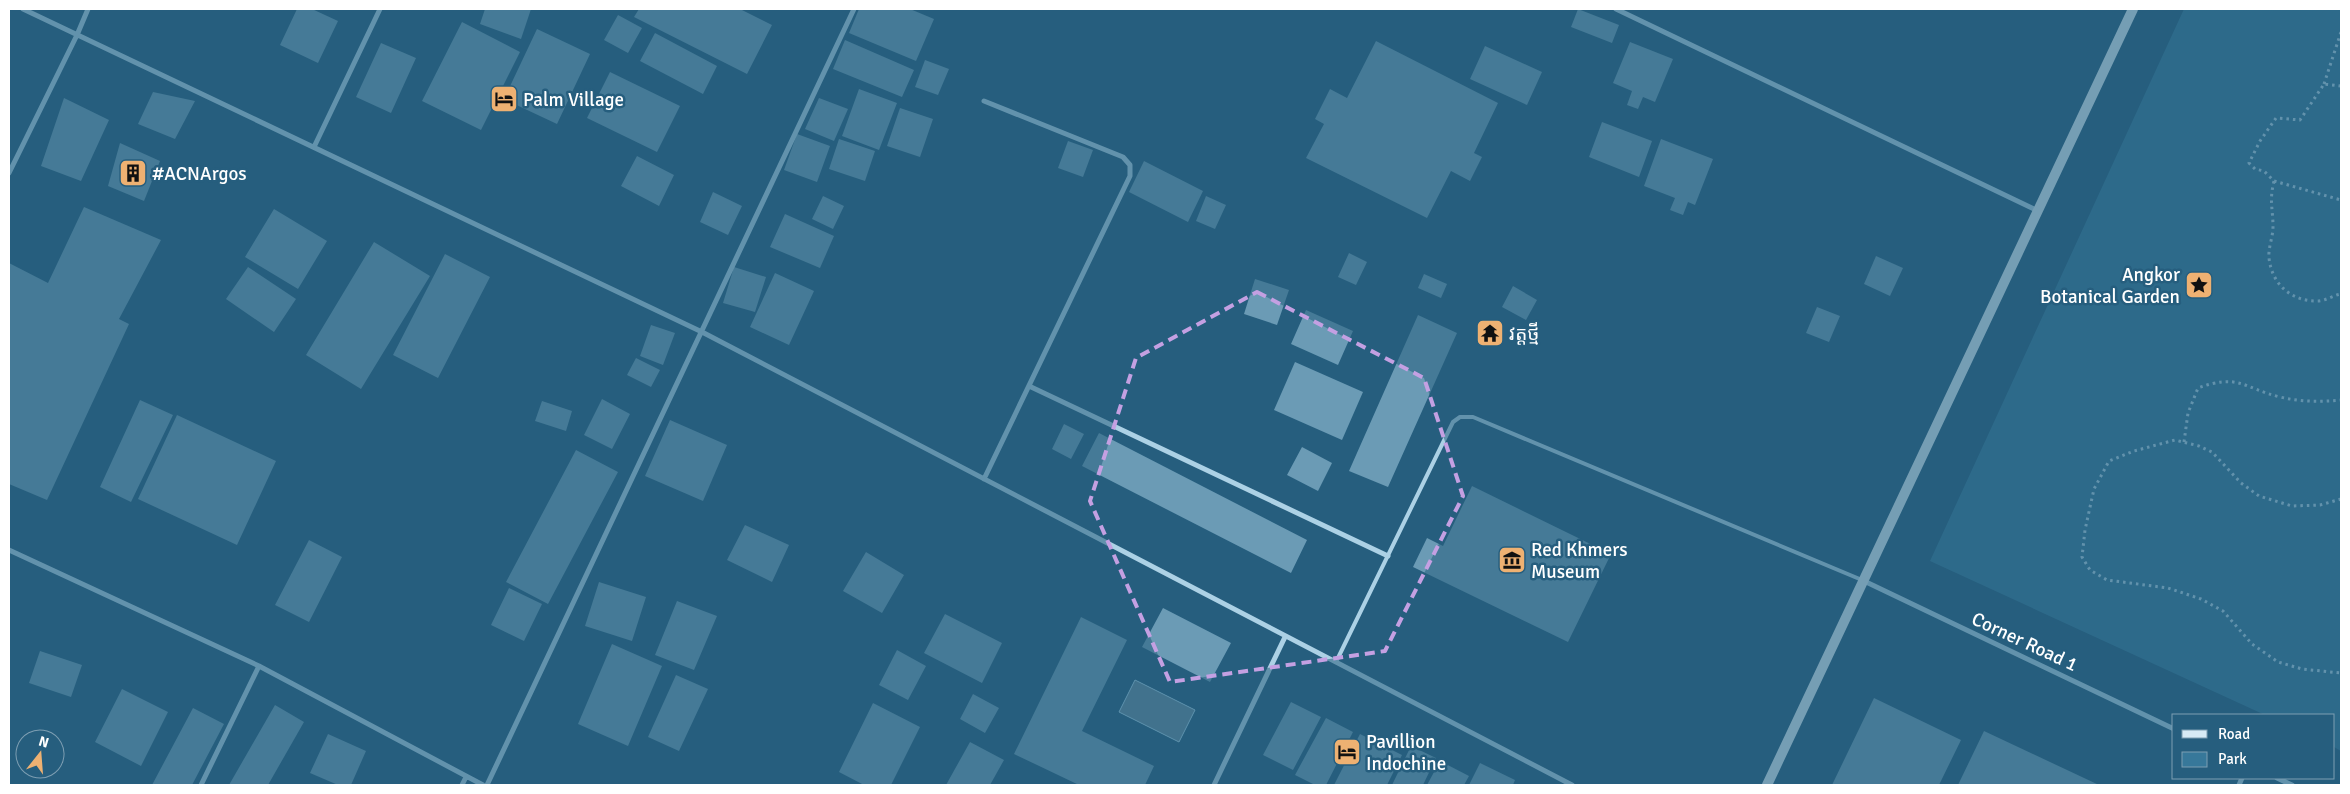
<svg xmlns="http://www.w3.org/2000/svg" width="2350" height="794" font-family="Signika,'Noto Sans Khmer',sans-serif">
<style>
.green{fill:#37789a}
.water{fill:#62899f;stroke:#a1cfe6}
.building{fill:#6b9bb5}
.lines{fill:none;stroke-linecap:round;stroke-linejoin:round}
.path{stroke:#acd1e5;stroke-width:3;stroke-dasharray:2.5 4;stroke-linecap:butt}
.service{stroke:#acd1e5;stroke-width:4}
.minor{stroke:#acd1e5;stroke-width:5}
.secondary{stroke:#d6eaf5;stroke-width:10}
.marked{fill:none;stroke:#c4a0e2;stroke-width:4;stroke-dasharray:10 6;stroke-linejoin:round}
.labels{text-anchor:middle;stroke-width:5;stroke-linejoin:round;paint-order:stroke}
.poi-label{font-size:19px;fill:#fff;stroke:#265e7e;text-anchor:start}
.street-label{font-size:19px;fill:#fff;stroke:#265e7e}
</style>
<rect width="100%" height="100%" fill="#265e7e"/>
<path class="green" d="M2184,9h157v742l-7,-4v-32h-69l-335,-154z"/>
<path class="water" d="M1135,680l60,30 -16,32 -60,-30z"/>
<path class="building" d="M297,9h15l26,12 -20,42 -38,-18z
M485,9h46l-10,30 -41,-15z
M639,9h101l32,16 -25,49 -113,-57z
M859,9h51l24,10 -18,42 -67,-28z
M1578,9l41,16 -7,18 -41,-16z
M618,15l24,13 -14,25 -24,-13z
M462,22l58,30 -39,78 -59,-29z
M537,29l53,25 -33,70 -53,-25z
M655,33l62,33 -14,28 -63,-33z
M845,40l69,30 -12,27 -69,-28z
M1376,41l122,62 -24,50 8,4 -12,24 -19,-10 -24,47 -121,-60 18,-34 -9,-5 15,-30 17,9z
M1630,42l43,17 -18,43 -12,-5 -5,12 -11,-4 5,-14 -19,-8z
M381,43l35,15 -25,55 -35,-16z
M1485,46l57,26 -15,33 -57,-26z
M925,60l24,9 -11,26 -23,-8z
M610,72l70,34 -23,46 -70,-34z
M859,89l38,14 -18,47 -37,-14z
M153,92l42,9 -20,38 -37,-15z
M64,98l45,22 -28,61 -40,-15z
M819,98l29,11 -14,32 -29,-12z
M900,108l33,11 -13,38 -33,-11z
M1602,122l50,19 -13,36 -50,-20z
M797,134l33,12 -13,36 -33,-12z
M839,139l36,12 -10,30 -36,-12z
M1661,139l52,20 -18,46 -7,-3 -5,13 -13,-5 5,-12 -31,-12z
M1068,141l25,9 -10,27 -25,-9z
M120,143l40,18 -16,40 -36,-15z
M637,156l37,19 -15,31 -38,-20z
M1144,161l59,30 -15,31 -59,-30z
M713,192l29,14 -14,29 -28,-13z
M823,196l21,10 -11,23 -21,-10z
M1206,196l20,9 -11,24 -19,-8z
M84,207l77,33 -42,79 10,5 -82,176 -38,-16v-221l39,20z
M274,209l53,32 -29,48 -53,-32z
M785,214l49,22 -14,32 -50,-21z
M374,242l56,34 -69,113 -55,-34z
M1349,253l18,9 -11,23 -18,-8z
M445,254l45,23 -52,101 -45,-23z
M1876,256l27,12 -13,28 -26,-12z
M248,267l48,32 -22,33 -48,-33z
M734,267l32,10 -11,35 -32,-9z
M775,273l39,18 -25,54 -39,-18z
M1424,274l23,10 -6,14 -23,-10z
M1255,279l34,11 -12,35 -33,-11z
M1513,286l24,14 -11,20 -24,-13z
M1817,307l23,9 -11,26 -23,-9z
M1306,310l47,21 -15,34 -47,-21z
M1418,315l39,18 -69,154 -39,-16z
M651,325l24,8 -12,32 -23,-9z
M636,358l24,12 -9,17 -24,-12z
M1295,362l68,30 -21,48 -68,-30z
M602,399l28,15 -18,35 -28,-14z
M140,400l33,15 -42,87 -31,-15z
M542,401l30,10 -6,20 -31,-10z
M177,415l99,46 -39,84 -99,-46z
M670,420l57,25 -24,56 -58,-25z
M1064,424l20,10 -13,25 -19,-10z
M1099,433l208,107 -16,33 -209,-107z
M1302,447l30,16 -14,28 -31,-16z
M576,450l42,22 -70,132 -42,-22z
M1472,486l139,68 -43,88 -155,-75 14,-29 16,8z
M745,525l44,20 -17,37 -45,-22z
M309,540l33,17 -33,65 -34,-17z
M866,552l38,23 -22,38 -39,-22z
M599,582l47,15 -14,44 -47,-15z
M509,588l33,16 -18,37 -33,-16z
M677,601l40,15 -23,54 -39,-15z
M1163,608l68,35 -21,39 -68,-35z
M945,614l57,29 -20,40 -58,-30z
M1081,617l46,23 -45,91 72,35 -9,19h-66l-65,-31z
M612,644l50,22 -34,80 -50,-22z
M897,650l29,16 -18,34 -29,-15z
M40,651l42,14 -11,32 -42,-14z
M676,675l32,14 -29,62 -31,-14z
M122,689l46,23 -27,54 -46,-24z
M973,694l26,14 -14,25 -25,-14z
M1874,698l87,42 -22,45h-107z
M1291,702l30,15 -28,53 -30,-15z
M873,703l47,24 -29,58h-27l-25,-13z
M275,705l29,17 -36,63h-39z
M193,708l31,16 -32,61h-40z
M1326,718l27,14 -27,53h-11l-20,-10z
M1984,731l115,54h-141z
M328,734l38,17 -15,34h-13l-28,-12z
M1360,734l42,21 -15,30h-53z
M970,742l34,18 -14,25h-44z
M1411,746l25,12 -13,27h-31z
M1440,761l29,15 -5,9h-37z
M1480,763l35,17 -2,5h-44z"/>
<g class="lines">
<path class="path" d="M2324,84l17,-52
M2341,86l-17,-2 -24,36 -24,-2 -16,23 -11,22 6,6 9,2 10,10 67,19
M2274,181c-5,20 -1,28 -1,46 0,10 -5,21 -4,31 3,27 23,44 50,43 8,-1 15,-6 22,-7
M2184,442l4,-29 10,-25c41,-15 45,0 82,9 21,5 40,5 61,3
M2341,499l-21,6 -28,1 -33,-10 -18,-13 -29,-31 -13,-6 -24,-6 -41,11 -25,10 -15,28 -9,41 -3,27 8,13 17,10 61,8 33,11 22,12 29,33 26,18 24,7 39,4"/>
<path class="service" d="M1336,662l117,-240 7,-5h13l389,163"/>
<path class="minor" d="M23,9l679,323 870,453
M1616,9l422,202
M984,101l139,56 7,8v11l-146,303
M314,147l66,-138
M9,173l68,-138 11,-26
M1029,386l359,170
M9,550l250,116 224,119
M1864,581l310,148
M2277,778l15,7
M201,785l58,-119
M462,785l4,-8
M487,785l367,-776
M1214,785l71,-148
M2239,785l3,-7"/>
<path class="secondary" d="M1767,785l366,-776"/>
</g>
<path d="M0 0H2350V794H0ZM1257,292l167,86 39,118 -78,155 -215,31 -80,-181 46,-143z" fill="#265e7e" fill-opacity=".55" fill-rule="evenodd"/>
<path class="marked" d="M1257,292l167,86 39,118 -78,155 -215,31 -80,-181 46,-143z"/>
<defs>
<g id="hotel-square" transform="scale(1.4375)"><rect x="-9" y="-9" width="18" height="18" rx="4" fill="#eeb172" stroke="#265e7e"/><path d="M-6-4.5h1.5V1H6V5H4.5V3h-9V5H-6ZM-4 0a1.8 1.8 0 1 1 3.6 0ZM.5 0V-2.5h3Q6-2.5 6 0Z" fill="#111"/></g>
<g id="building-square" transform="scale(1.4375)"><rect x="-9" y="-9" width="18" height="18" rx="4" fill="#eeb172" stroke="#265e7e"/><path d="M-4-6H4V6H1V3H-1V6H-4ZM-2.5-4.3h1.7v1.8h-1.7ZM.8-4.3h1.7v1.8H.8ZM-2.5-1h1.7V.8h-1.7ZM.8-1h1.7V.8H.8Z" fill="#111"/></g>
<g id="sight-square" transform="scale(1.4375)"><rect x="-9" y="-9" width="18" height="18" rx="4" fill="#eeb172" stroke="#265e7e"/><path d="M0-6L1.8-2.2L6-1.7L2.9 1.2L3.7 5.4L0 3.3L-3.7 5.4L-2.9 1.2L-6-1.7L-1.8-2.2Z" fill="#111"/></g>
<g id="temple-square" transform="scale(1.4375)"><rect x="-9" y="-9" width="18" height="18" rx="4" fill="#eeb172" stroke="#265e7e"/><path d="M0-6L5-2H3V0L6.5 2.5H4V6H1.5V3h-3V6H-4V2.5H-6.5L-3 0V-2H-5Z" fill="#111"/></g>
<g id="museum-square" transform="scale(1.4375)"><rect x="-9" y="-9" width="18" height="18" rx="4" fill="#eeb172" stroke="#265e7e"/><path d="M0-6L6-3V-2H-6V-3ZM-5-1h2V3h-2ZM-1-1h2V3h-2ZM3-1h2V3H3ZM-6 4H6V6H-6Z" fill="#111"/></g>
</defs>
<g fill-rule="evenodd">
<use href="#hotel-square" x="504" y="99"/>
<use href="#building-square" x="133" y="173"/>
<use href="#sight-square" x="2199" y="285"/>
<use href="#temple-square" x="1490" y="333"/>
<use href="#museum-square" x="1512" y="560"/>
<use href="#hotel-square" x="1347" y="752"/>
</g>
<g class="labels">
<g class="poi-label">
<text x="523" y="106">Palm Village</text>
<text x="152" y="180">#ACNArgos</text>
<text x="2180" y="281" text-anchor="end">Angkor<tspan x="2180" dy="22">Botanical Garden</tspan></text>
<text x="1509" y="340">វត្តថ្មី</text>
<text x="1531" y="556">Red Khmers<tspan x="1531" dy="22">Museum</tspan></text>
<text x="1366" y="748">Pavillion<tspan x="1366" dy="22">Indochine</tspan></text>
</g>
<g class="street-label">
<text transform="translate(2025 641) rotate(25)" y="7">Corner Road 1</text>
</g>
</g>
<rect width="2350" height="794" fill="none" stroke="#ffffff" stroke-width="20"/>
<rect x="2172" y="714" width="162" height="65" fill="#265e7e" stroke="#7d9eb2"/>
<rect x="2182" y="730" width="25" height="8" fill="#d6eaf5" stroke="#7d9eb2"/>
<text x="2218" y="739" font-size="15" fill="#ffffff">Road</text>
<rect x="2182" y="752" width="25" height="15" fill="#37789a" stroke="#7d9eb2"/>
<text x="2218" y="764" font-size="15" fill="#ffffff">Park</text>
<g transform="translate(40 754) rotate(17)"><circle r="24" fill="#265e7e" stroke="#7d9eb2"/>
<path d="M0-4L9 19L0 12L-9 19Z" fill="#eeb172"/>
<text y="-8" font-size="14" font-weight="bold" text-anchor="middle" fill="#ffffff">N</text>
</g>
</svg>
